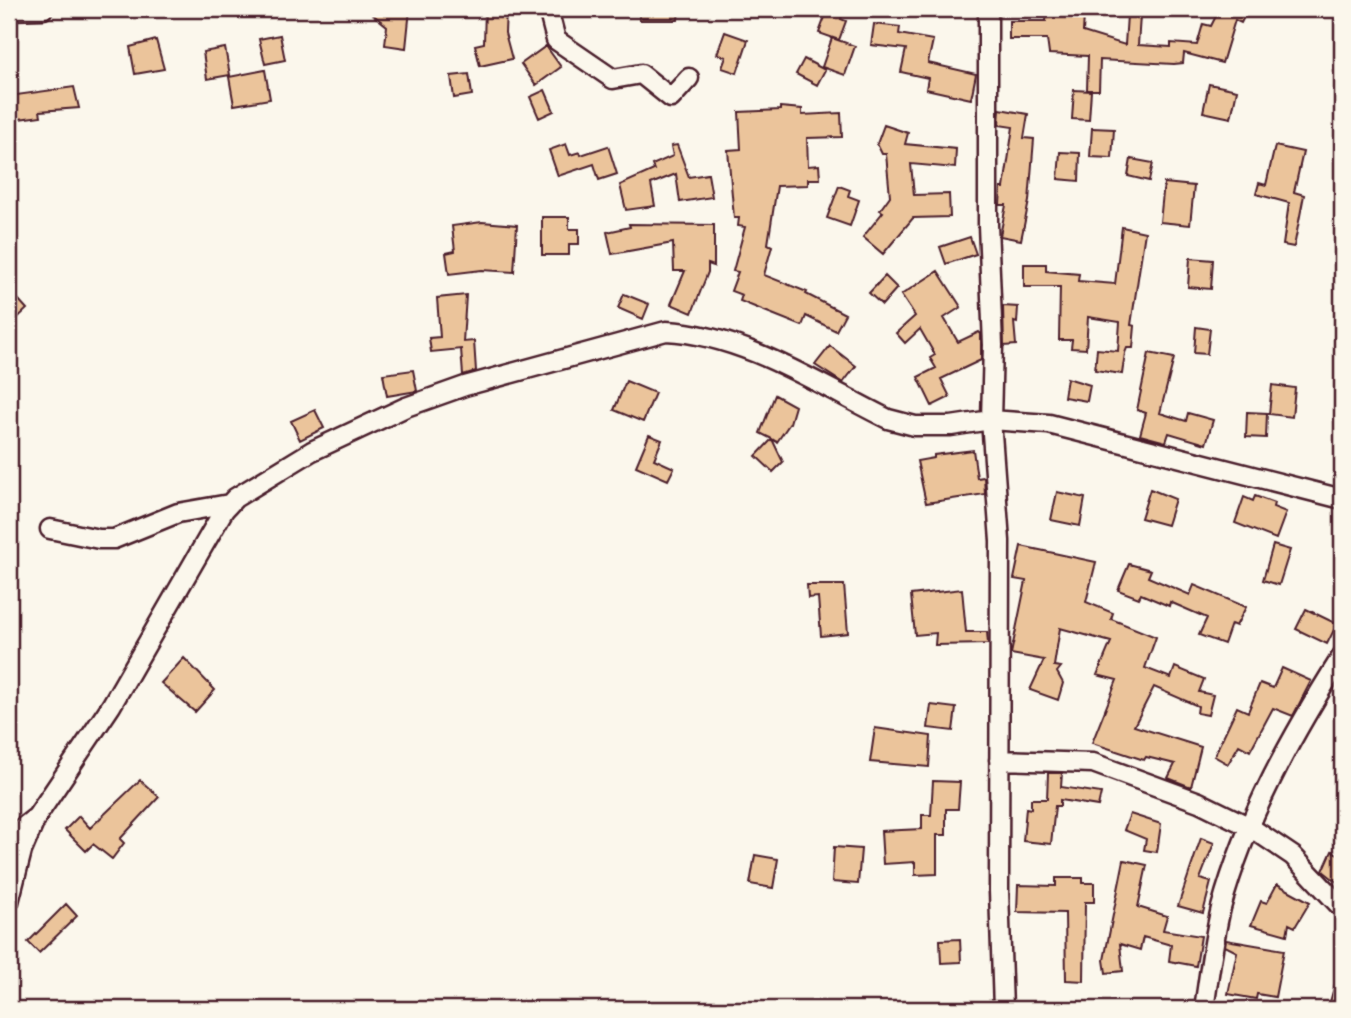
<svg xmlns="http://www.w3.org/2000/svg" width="1351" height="1018" font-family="'Patrick Hand',sans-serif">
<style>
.building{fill:#ebc49b;stroke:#4a1f2b;stroke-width:2}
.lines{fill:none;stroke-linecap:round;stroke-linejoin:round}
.minor-casing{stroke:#4a1f2b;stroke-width:23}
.minor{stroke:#fbf7ec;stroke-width:18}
</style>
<rect width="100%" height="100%" fill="#fbf7ec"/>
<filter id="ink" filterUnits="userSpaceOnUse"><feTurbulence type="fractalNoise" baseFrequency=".0143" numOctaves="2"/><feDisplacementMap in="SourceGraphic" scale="14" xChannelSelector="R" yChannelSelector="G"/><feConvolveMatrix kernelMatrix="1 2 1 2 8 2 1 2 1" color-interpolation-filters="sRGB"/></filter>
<g filter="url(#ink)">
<path class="building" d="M366,9h44l-4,39 -21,-3 2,-19z
M485,9h21l-1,24 7,26 -32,7 -5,-21 9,-2z
M639,9h40l-1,11h-39z
M828,9h16l-3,10 5,2 -7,19 -20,-7z
M1211,9h37l-7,14 -6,-3 -13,43 -38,-10 -1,10 -9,1 -74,-4 -1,30h-12l1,-34 -39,-2 -2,-15h-38v-18h37l1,-8 37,2 -1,17 42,13 2,-30 13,1 -2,29 33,2v-4l26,2 6,-21 8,2 7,-14z
M874,24l26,3 -1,7 34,6 -5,23 48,11 -5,25 -45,-10 2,-11 -27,-6 5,-23 -35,-4z
M725,32l23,8 -11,33 -15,-5 4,-11 -9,-3z
M280,35l5,25 -20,4 -6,-25z
M832,38l23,8 -10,29 -23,-8z
M156,40l8,29 -29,5 -5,-27z
M546,46l15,21 -25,18 -15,-21z
M225,48l5,27 -23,4 -4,-27z
M804,59l21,11 -8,15 -21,-11z
M265,70l5,29 -36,6 -5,-28z
M469,74l3,21 -18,3 -3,-22z
M1209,84l28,6 -6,28 -28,-6z
M74,87l5,21 -39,3 1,5 -30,4 -2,-24z
M545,90l9,21 -15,7 -9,-21z
M1074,90l17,1 -2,29 -17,-1z
M780,107l22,2v6l39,-2 1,24 -35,1 1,28 11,-1 1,14h-12v6l-31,1 -9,58 4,2 -8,29 43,17 -1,2 39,20 -9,17 -30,-15 -4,10 -40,-16 -22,-9 2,-6 -11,-4 7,-19 -5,-1 12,-44 -7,-1 1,-8h-5l-6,-68 13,-1 -2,-37 41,-2z
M1000,109l28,5 -4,24 10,1 -5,62 -8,39 -21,-4 6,-31h-6l1,-17h3l9,-61 -14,-2z
M884,125l24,8 -3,11 51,5 -1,19 -44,-4 3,31 35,-1 1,23 -37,1 -30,36 -20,-17 20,-25 -3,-2 10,-14 -4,-42h-4l-5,-10z
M1092,128l22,1 -2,29 -22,-1z
M566,144l4,11 10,-3 1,3 27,-9 9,28 -18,6 -5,-16 -36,12 -9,-26z
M677,145l12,32 19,-3 4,23 -32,5 -4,-28 -25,10 4,22 -29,4 -6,-25 34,-15 -2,-5 21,-9 -2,-10z
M1275,146l28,6 -9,40 10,3 -10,52 -11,-2 6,-42 -33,-9 3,-11 7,2z
M1060,152l20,1 -1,28 -21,-2z
M1131,159l22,4 -4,18 -21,-5z
M1164,183l30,3 -4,39 -30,-3z
M839,186l11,4 -2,6 11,4 -9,26 -23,-8z
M542,217h27v12h10v15h-10v11h-27z
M482,222l35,3 -3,47 -32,-2 -33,4 -3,-21 9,-2 -3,-25z
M629,224l85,1v41l-6,-2v8l-16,41 -21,-9 14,-33h-11l-1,-28 -61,11 -5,-22 23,-5z
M1122,227l23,5 -14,93 4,1 -2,22h-6l-2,5 -3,21 -27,-4 2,-21 21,2 2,-29 -32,-5 -2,32 -15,-1 1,-8h-13l1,-53h-36v-23h22v7l33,3 -1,7 37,3z
M970,237l6,17 -30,10 -6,-17z
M1190,258l23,2 -2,29 -23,-2z
M938,271l23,36 -17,11 14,24 21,-10 2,2v26l-40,19 9,18 -18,9 -14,-29 18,-9 -6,-10 5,-3 -15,-26 -15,14 -9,-10 19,-17 -14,-21z
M885,276l12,12 -15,17 -13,-12z
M9,289l18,20 -18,17z
M624,294l25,10 -6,15 -25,-11z
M466,295l-3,47 11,-1 2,30 -13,4 -2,-26 -30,3 -2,-14 11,-1 -3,-39z
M1003,306l15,1 -1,16 -3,-1 2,23 -12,1z
M1196,327l14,2 -3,25 -13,-1z
M830,346l26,20 -13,17 -28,-18z
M1149,353l25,5 -14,55 26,8 2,-8 25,7 -7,24 -37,-11 -3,9 -26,-7 6,-22 -9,-3z
M413,370l4,21 -30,5 -4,-22z
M1067,378l23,7 -3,16 -23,-4z
M626,381l29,12 -12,29 -29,-12z
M1272,385l23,3 -3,29 -23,-3z
M775,395l20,11 -5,17 -13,19 -5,-3 11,23 -10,10 -17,-16 16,-17 -12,-6z
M315,410l9,18 -24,12 -9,-19z
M1247,412l20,1 -1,25 -20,-1z
M649,435l13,5 -8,19 20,9 -6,12 -32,-14z
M973,450l4,28 7,-1 1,17 -59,9 -9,-42 17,-3v-3z
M1150,489l25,10 -8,26 -26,-7z
M1057,492l28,6 -5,28 -29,-6z
M1255,496l19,7 -1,4 13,5 -10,27 -41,-16 9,-26 9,4z
M1273,545l17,5 -11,35 -16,-5z
M1021,546l75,16 -10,40 27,11 -2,6 45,18 -11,31 26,10 4,-11 29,12 -5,13 14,3 -5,20 -11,-2 1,-7 -44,-19 -20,39 67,21 -10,40 -23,-9 7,-14 -29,-7 -2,3 -52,-17 25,-63 -20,-5 14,-33 -51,-14 -6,38 7,1 -4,5 6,11 -5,17 -28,-10 14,-30 -33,-6 15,-73 -12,-2z
M1129,564l22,6 -3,7 42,18 4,-10 52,22 -10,19 -5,-2 -7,20 -25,-9 8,-17 -37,-16 -1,4 -28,-12 -2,4 -21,-8z
M807,585h37l4,48 -27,3 -3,-39 -10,1z
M962,589l4,43h21l1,12 -53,1 1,-12 -21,2 -4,-40z
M1306,609l31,15 -10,20 -31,-15z
M184,658l31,32 -20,22 -34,-29z
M1282,668l29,13 -18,35 -20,-8 -23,43 -11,-6 -11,19 -14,-8 23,-49 11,5 12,-29 13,5z
M931,705l25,3 -3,23 -25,-3z
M875,728l56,8 -2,31 -59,-5z
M1048,773h14l-1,14 40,6 -3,13 -38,-6v6h-5l-4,38 -28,-3 3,-33 5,1v-10h16z
M140,780l19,17 -39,42 4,4 -12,16 -19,-15 -7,7 -21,-21 14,-14 11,12z
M933,781l27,1 -2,27h-12v26h-9v39l-22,1v-13l-32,2 -2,-33 41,-2v-14h9z
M1130,814l31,10 -4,28 -13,-2 2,-11 -22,-9z
M1201,838l13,5 -14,36 11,3 -8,31 -25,-7z
M834,847l27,2 -3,35 -26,-2z
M1332,851l10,5v30l-19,-15z
M755,855l23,4 -5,29 -23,-4z
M1124,860l23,5 -9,42 29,9 -4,14 38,6 -5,30 -27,-5 2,-16 -28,-8 -3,13 -20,-6 3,27 -17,2 -2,-13z
M1056,878h27v5h11v19h-9l-1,79 -18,-1 -1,-67 -48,-1 1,-27 38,1z
M1277,884l33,18 -15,25 -6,-3 -2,11 -36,-10 10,-24 6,2z
M66,904l11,12 -38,37 -11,-11z
M960,939l1,23 -20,1 -1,-23z
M1226,940l58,10 -9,47 -18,-3 -1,5 -28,-5 9,-42 -12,-6z
M1339,970l3,1v38h-14z"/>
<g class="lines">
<g class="minor-casing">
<path id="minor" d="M548,9l8,31 57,39 28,-5 30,24 18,-20
M988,9v216l5,120 -2,75 9,121 -1,350 4,118
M9,10l34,-1
M50,529l49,10h15l64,-26 51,-9
M999,760l94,3 106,39 51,25 43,29 49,52
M9,838l27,-21
M9,902l13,-51 15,-35 74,-110 113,-196 11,-12 77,-47 94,-44 59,-21 201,-55c79,4 153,54 222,88l27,7h36l40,-6 58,4 293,75
M1204,1009c5,-33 9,-68 17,-101 25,-91 71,-173 121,-252"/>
</g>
<use href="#minor" class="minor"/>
</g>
</g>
<rect width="1351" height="1018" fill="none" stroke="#fbf7ec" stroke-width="35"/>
<rect x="18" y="18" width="1316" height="983" fill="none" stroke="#4a1f2b" stroke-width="2.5" filter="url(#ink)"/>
</svg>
